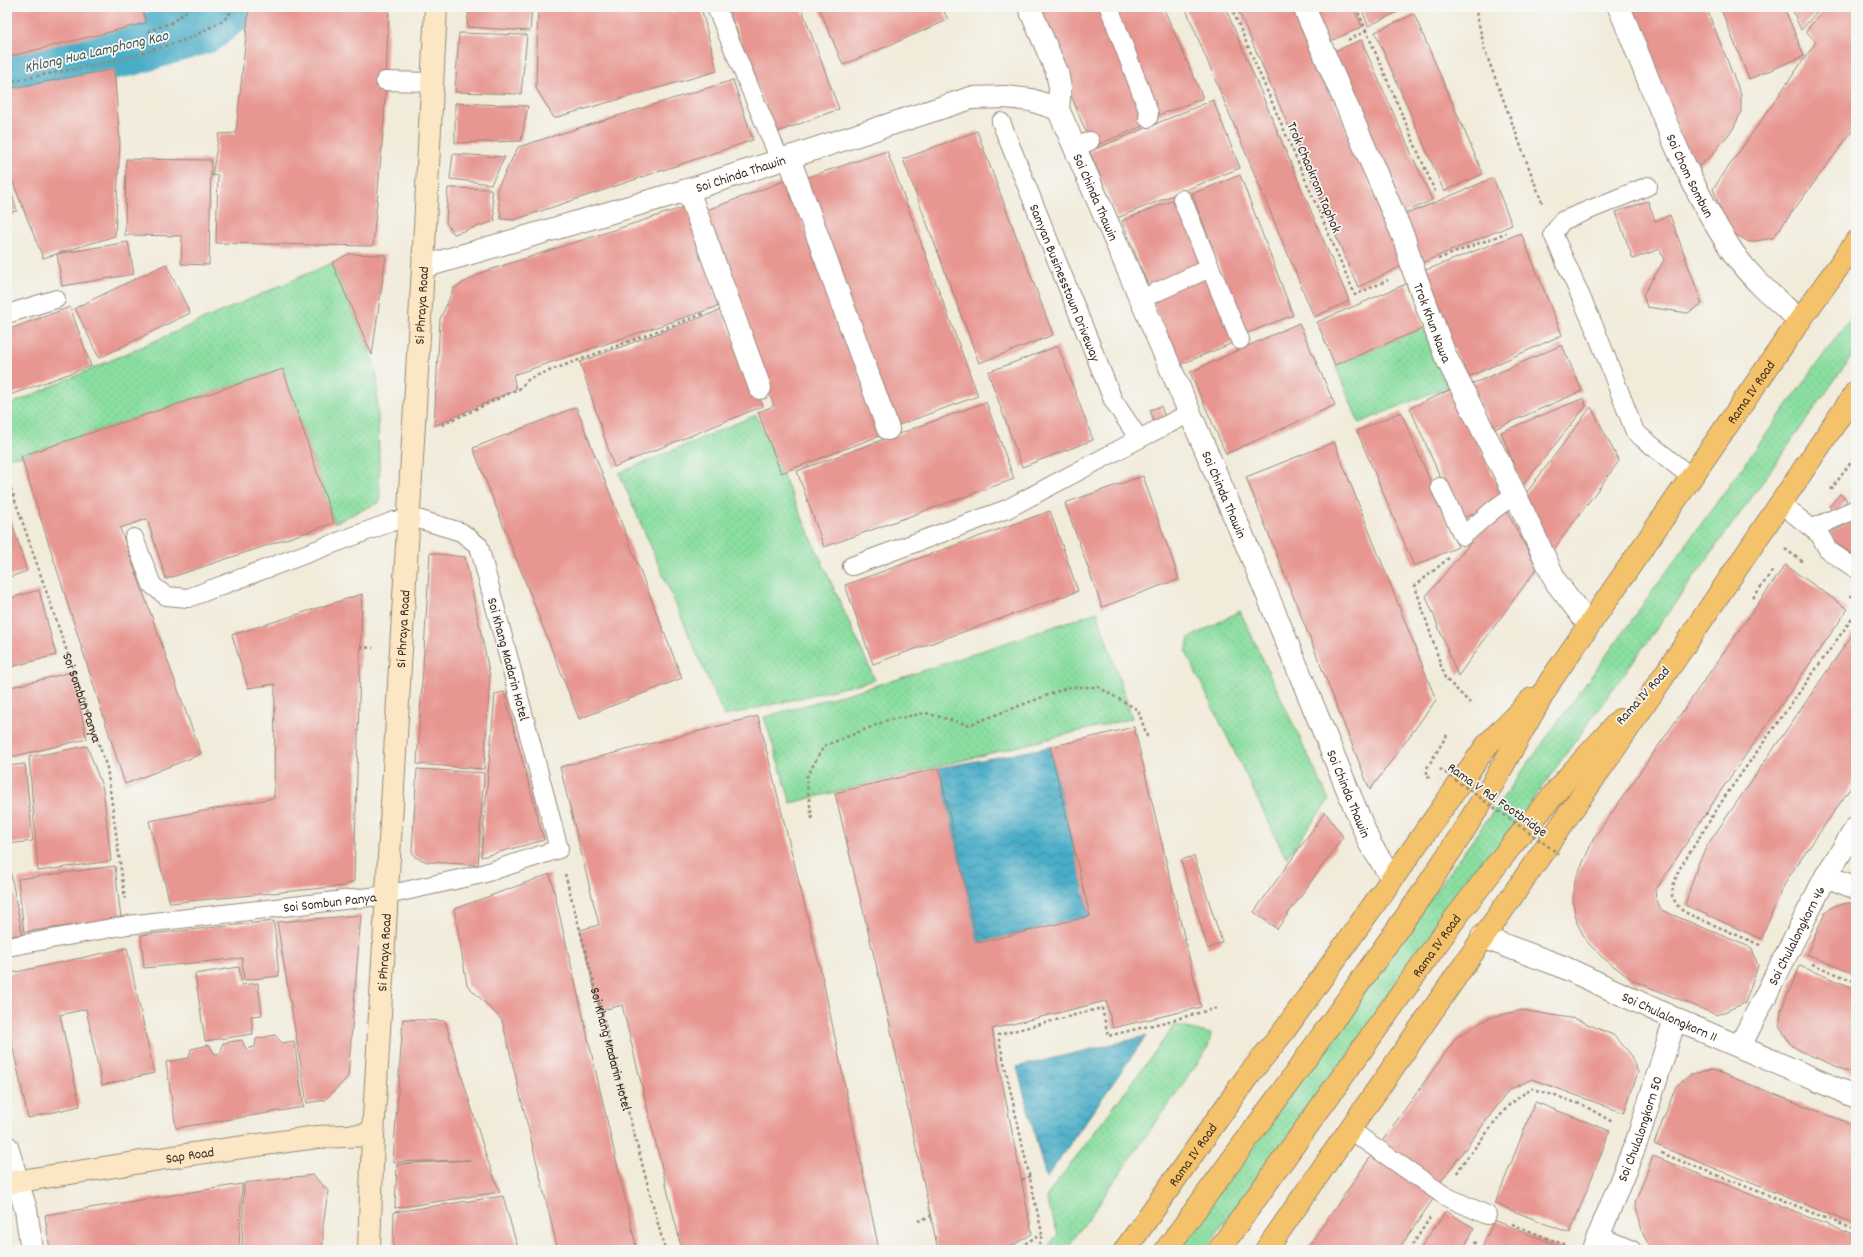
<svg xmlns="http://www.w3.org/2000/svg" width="1863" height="1257" font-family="Dekko,sans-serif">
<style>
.grass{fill:url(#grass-dots);stroke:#62845f}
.water{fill:url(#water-waves);stroke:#426c72}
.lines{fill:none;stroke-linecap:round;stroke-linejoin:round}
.river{stroke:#48adc7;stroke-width:58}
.building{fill:#e89691}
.lane-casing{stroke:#968a7c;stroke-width:20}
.street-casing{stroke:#968a7c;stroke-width:24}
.secondary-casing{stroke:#968a7c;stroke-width:24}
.primary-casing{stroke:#968a7c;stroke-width:24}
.path{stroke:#968a7c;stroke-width:2.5;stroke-dasharray:3 3;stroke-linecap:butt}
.lane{stroke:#fff;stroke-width:18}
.street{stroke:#fff;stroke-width:22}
.secondary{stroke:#fbe7c3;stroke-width:22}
.primary{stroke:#f4c26a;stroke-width:22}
.path-bridge{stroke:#968a7c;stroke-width:2.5;stroke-dasharray:3 3;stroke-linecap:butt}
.labels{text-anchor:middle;stroke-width:3.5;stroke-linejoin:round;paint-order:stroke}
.street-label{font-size:14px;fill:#3b2a1e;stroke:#f6f6f2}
.water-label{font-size:15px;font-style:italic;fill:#405859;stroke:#f6f6f2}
</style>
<defs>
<pattern id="grass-dots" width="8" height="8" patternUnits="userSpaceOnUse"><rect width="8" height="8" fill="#89dea0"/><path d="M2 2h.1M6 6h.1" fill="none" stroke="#77bf89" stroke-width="1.8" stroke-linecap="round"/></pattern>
<pattern id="water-waves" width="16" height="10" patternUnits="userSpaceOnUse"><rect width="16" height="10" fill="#48adc7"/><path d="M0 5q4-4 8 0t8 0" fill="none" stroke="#3d8da1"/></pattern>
</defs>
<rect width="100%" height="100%" fill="#f6f6f2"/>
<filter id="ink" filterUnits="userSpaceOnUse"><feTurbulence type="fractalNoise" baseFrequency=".025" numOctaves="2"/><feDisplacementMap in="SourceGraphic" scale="8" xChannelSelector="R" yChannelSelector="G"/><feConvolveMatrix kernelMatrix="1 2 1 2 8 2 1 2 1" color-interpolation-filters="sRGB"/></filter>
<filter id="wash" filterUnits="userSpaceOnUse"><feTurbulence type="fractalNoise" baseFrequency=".012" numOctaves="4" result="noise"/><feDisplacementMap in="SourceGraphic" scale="16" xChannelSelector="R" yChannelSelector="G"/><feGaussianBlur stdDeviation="0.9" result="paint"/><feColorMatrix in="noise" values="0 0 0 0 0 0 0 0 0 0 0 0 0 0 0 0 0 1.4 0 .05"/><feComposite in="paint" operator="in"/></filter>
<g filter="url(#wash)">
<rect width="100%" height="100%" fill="#f1ebda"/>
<path class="grass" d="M332,263l40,92 5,21 3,126 -46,21 -51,-154 -262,87 -13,1 -1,-51z
M1856,310v40l-107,151 -414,572 -131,177h-28z
M1424,328l24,58 -89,37 -24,-58z
M756,415l119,265 -151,36 -105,-243z
M1240,611l89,189 -43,58 -100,-206 3,-14z
M1097,612l35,106 -341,85 -27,-86 131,-37z
M1175,1025l36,9 -3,14 -142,202h-21l13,-16 -12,-37z"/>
<path class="water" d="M1050,747l40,169 -112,27 -39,-175z
M1146,1036l-100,142 -29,-111z"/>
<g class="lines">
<path class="river" d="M7,71l123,-24 74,-22 22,-18"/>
</g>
<g id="blocks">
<path class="building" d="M7,7h135l4,16 -139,34z
M249,7h140l-5,114 -11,125 -157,-3 2,-68 -6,1 7,-42 17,-1z
M469,7h63l-2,24 -63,-4z
M538,7h129l3,6 20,-6h11l16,64 -163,47 -18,-30z
M728,7h73l38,102 -64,24z
M819,7h123l6,13 -105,45z
M1035,7h68l47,116 -58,24z
M1115,7h48l40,91 -47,18z
M1185,7h40l124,294 -35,16z
M1237,7h57l110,258 -46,22z
M1310,7h43l9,20 -36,16z
M1361,7h47l-40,19z
M1631,7h75l35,88v17l-8,17 -21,26 -18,15z
M1720,7h64l20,49 -55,23z
M1791,7h30l-20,23z
M1826,7h30v119l-83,112 -24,4 -20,-11 -16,-42 103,-147 -10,-11z
M1414,14l69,160 -39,17 -69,-159z
M459,33l68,2 -6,59 -66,-2z
M1361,40l71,160 -32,15 -72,-161z
M114,69l6,74 -5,93 -72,22 -33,-83h-3v-86z
M733,80l20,60 -239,80 -13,-1 -4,-30 21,-42z
M1213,100l27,68 -123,50 -27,-67z
M455,103l73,3 -7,35 -66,2z
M977,131l76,204 -74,28 -76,-204z
M887,151l91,245 -85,31 -91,-248z
M453,154l52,3 -14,27 -41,-5z
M126,159l85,1 -2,105 -28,-1 1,-28 -57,-1z
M1240,175l53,140 -48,19 -53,-140z
M1493,178l19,47 -93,39 -19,-47z
M787,180l95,255 -101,38 -23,-61 16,-6 -72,-194z
M7,183h2l8,28 -10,2z
M448,188l43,1 4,32 -41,13 -8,-11z
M1178,198l29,68 -57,24 -28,-69z
M1648,201l7,20 15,-6 32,89 -14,9 -41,-6 -4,-12 21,-35 -4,-11 -27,10 -17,-47z
M688,206l31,100 -206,69 3,14 -82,37 6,-107 14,-31 29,-16z
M1521,233l41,102 -96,43 -45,-106z
M128,242l6,32 -72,12 -5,-32z
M348,254l38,1 -14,100 -40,-92z
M166,264l24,49 -91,45 -24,-50z
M1206,273l29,69 -56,23 -29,-68z
M1406,284l18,44 -89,37 -18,-43z
M70,307l21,59 -84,30v-66z
M721,310l42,96 -149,61 -34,-105z
M1299,323l36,82 -109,49 -36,-82z
M1562,345l20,46 -90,39 -20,-46z
M1058,346l35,94 -71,27 -34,-95z
M283,369l51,154 -168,56 -19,-60 -27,9 81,226 -76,30 -104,-328z
M1454,388l50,112 -45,20 -49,-112z
M1584,398l2,8 -64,80 -21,-54z
M986,402l28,77 -190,68 -27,-76z
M1161,406l5,15 -11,4 -5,-15z
M576,407l106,271 -103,41 -106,-271z
M1591,407l28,54 -68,92 -27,-57z
M1401,412l57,135 -44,19 -57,-135z
M1334,442l102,258 -66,90 -124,-313z
M1143,476l36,103 -77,28 -37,-104z
M1840,494l7,6 -11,13 -7,-6z
M1503,504l34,64 -79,108 -32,-80z
M7,507l20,64 -20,7z
M1050,511l28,80 -205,73 -28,-79z
M1856,519v37l-19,-12 -7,-11z
M430,553l35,4 25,119 -6,93 -67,-5z
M1785,565l63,44 -126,180 -67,102 1,7 5,12 91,38 6,18 -13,37 -28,12 -85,-35 -30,-23 -15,-15 -10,-19 -4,-21 2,-22 19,-42z
M39,590l17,65 -49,13v-69z
M362,594l-8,287 -11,5 -173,17 -21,-82 125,-23 1,-114 -27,4 -16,-53z
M1856,629v151l-66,95 -8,14 -21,50 -76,-34 13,-41 10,-20z
M72,672l15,67 -80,19v-70z
M504,692l40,148 -63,17 14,-163z
M758,716l65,264 56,270h-197l-60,-245 -22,6 -20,-81 19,-5 -39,-158z
M1134,727l67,280 -88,21 -7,-27 -114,28 40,205 -27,16h-67l-53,-248 -50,-209 104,-25 39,175 112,-27 -40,-169z
M87,746l16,43 8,72 -73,10 -9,-114z
M25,764l8,77 -26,3v-78z
M417,769l67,4 -6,92 -50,-3 -13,-5 -3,-6z
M1325,812l18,25 -66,92 -23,-17z
M7,853l15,81 -15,3z
M1194,856l28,86 -14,7 -27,-89z
M115,866l6,53 -97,13 -6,-53z
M550,874l87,376h-79l-56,-230 -35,-35 -13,-76z
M1847,903l9,1v71l-49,-21 18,-41 9,-7z
M361,915l-13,162 -23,23 -18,3 -30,-181z
M274,921l5,55 -35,4 -2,-22 -98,10 -3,-33z
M127,948l27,125 -52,12 -16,-76 -26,6 20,91 -52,12 -21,-98v-46z
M1800,966l56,23v86l-53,-23 -12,-7 -8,-13 -3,-8 1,-14z
M239,967l3,18 16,-2 4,32 -11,1 2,18 -48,7 -10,-67z
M1522,1010l54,9 37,16 16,17 9,20 -14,41 -92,-34 -23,11 -70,94 -59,-40 76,-106 33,-20z
M403,1019l42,2 42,138 13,33 -105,16 2,-44 73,-4 -77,2z
M275,1035l7,8 12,-2 10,66 -128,21 -10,-66 23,-4 2,-9 18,-4 6,9 6,-1 2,-10 19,-3 4,9 9,-2 1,-8z
M1713,1070l143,56v99l-202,-81 22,-58 14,-11 14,-4z
M1535,1102l75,29 -40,102 -75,-29z
M1374,1152l62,43 -38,55h-92z
M1653,1156l203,80v14h-198l-8,-3 -7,-13 -8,-31z
M313,1175l15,16 -5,34v25h-81l2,-67z
M242,1184l-3,66h-189l-5,-35z
M503,1196l15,53 -125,1 1,-38z
M1446,1211l28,17 -11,22h-44z
M1494,1220l75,30h-88z"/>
</g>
</g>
<g filter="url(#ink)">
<use href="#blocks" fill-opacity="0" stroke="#968a7c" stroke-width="1"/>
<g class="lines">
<g class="lane-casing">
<g id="lane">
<path d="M716,7l64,153"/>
<path d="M1109,7l40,106 -1,5"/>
<path d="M385,81l47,1"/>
<path id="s3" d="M1001,122l112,278 26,39"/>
<path d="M1074,148l16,-7"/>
<path d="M1648,186l-86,35 -9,13 43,97 39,101 56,45"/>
<path d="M1182,199l58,141"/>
<path d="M1141,299l69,-31"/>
<path d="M7,314l49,-15"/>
<path d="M1440,487l23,49 30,-26 22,-16"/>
<path d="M1781,504l39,31 8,15 28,19"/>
<path d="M1813,528l43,-19"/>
<path d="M134,538l18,47 14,11 22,2 206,-77h13"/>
<path d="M852,566l155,-57 132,-70 51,-26"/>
<path id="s4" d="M7,947l121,-22 259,-30 95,-21 77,-25 -80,-303 -18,-14 -53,-16"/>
<path d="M1350,1130l95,66 42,19"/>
<path d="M1599,1236l33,14"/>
</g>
</g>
<g class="street-casing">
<g id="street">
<path id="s5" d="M1029,7l28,65 3,16 -2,21 88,202 107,249 117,284 22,34"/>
<path id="s6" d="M1304,7l100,231 9,31 32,86 70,139 41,88 33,43"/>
<path id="s7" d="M1619,7c34,82 64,170 113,244 18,27 43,48 68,69"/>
<path d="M789,158l99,271"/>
<path d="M688,190l72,198"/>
<path id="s8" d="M423,267l278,-81 270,-88 35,-1 25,3 27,9"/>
<path d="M1826,876l30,12"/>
<path id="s9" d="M1482,937l79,29 114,53 181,78"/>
<path id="s10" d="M1740,1046l86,-170 30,-48"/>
<path d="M7,1147l19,63 6,40"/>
<path id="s11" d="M1593,1250l45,-112 37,-119"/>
</g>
</g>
<g class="secondary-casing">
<g id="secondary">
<path id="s12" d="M7,1183l185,-29 125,-17 56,-2"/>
<path id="s13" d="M369,1250l4,-115 50,-868 13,-260"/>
</g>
</g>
<g class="primary-casing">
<g id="primary">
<path id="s14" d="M1125,1250l122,-173 37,-46 203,-286 45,-46"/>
<path id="s15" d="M1166,1250l129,-176 125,-177 39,-59 34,-55 58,-103 249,-360 56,-78"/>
<path id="s16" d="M1219,1250l237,-333 55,-71 58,-70 51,-56"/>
<path d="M1266,1250l351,-505 239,-353"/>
</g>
</g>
<g class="path">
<path d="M1231,7l124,288 33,-15"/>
<path d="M1356,7l80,187"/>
<path d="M1475,7l10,44 58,154"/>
<path d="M1348,40l18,-9"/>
<path d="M154,50l-5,-19 24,-9 18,-15"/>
<path d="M7,82l117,-23 64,-20 36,-19 11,-13"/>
<path d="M1438,259l68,-26"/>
<path d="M442,425l77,-36 11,-11 173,-64"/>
<path id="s1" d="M7,477l100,291 18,131"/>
<path d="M1831,490l25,-35"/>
<path d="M1785,549l18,13"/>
<path d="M1449,558l-34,28 30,92 25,25"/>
<path d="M1850,595l6,4"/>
<path d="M1753,598l20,-28"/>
<path d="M360,647l13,1"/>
<path d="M1430,777h-3v-9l20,-33"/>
<path d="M1705,813l7,4"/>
<path d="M812,819l-6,-41 18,-32 64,-26 38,-7 43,12 100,-38h29l40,23 10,29"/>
<path id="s2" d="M565,874l100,376"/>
<path d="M1760,945l-76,-33 -7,-7 -5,-9 1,-10 7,-18 46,-73 130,-182"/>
<path d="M1812,964l44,18"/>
<path d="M1661,1153l195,77"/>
<path d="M1457,1173l5,-9 46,-58 23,-18 52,17 31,18"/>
<path d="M1022,1180l8,-4"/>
<path d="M918,1221l13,-5"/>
<path d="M1512,1224l55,22"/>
<path d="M1015,1250l27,-17 -44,-198 104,-27 6,28 61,-15 48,-13"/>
<path d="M1037,1250l2,-3 3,-13"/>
<path d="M1409,1250l21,-32"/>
<path d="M1473,1250l4,-11"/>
</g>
<use href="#lane" class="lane"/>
<use href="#street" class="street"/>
<use href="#secondary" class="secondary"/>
<use href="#primary" class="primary"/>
<path class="path-bridge" d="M1440,769l119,85"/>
</g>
</g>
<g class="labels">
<g class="street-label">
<text dy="5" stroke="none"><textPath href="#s8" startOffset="331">Soi Chinda Thawin</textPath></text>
<text dy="5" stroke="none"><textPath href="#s7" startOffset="183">Soi Chom Sombun</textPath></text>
<text transform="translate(1315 177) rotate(67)" y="5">Trok Chaokrom Taphok</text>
<text dy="5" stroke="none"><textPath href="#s5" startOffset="204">Soi Chinda Thawin</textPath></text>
<text dy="5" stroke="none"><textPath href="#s3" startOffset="173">Samyan Businesstown Driveway</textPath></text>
<text dy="5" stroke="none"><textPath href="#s13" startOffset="946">Si Phraya Road</textPath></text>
<text dy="5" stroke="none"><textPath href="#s6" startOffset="341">Trok Khun Nawa</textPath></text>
<text dy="5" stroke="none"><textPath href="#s15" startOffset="1039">Rama IV Road</textPath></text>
<text dy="5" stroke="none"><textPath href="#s5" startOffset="528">Soi Chinda Thawin</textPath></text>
<text dy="5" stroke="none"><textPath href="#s13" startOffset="622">Si Phraya Road</textPath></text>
<text transform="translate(509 659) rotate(75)" y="5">Soi Khang Madarin Hotel</text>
<text transform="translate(1642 695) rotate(-48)" y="5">Rama IV Road</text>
<text dy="5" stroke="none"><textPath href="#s1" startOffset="233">Soi Sombun Panya</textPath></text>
<text dy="5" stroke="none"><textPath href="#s5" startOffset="852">Soi Chinda Thawin</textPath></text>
<text transform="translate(1498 799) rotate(35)" y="5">Rama V Rd. Footbridge</text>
<text dy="5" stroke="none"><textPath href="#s4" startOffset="326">Soi Sombun Panya</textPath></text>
<text dy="5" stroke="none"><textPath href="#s10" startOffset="124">Soi Chulalongkorn 46</textPath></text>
<text dy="5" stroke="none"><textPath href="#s16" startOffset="374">Rama IV Road</textPath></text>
<text dy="5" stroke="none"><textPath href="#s13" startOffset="298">Si Phraya Road</textPath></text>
<text dy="5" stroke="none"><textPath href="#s9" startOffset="204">Soi Chulalongkorn 11</textPath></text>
<text dy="5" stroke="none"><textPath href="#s2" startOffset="181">Soi Khang Madarin Hotel</textPath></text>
<text dy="5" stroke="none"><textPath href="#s11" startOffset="130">Soi Chulalongkorn 50</textPath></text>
<text dy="5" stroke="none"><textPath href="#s12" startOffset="185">Sap Road</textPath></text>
<text dy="5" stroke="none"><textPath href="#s14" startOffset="117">Rama IV Road</textPath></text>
</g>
<g class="water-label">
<text transform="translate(96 51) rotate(-13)" y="5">Khlong Hua Lamphong Kao</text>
</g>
</g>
<rect width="1863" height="1257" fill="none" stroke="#f6f6f2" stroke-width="24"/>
</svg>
